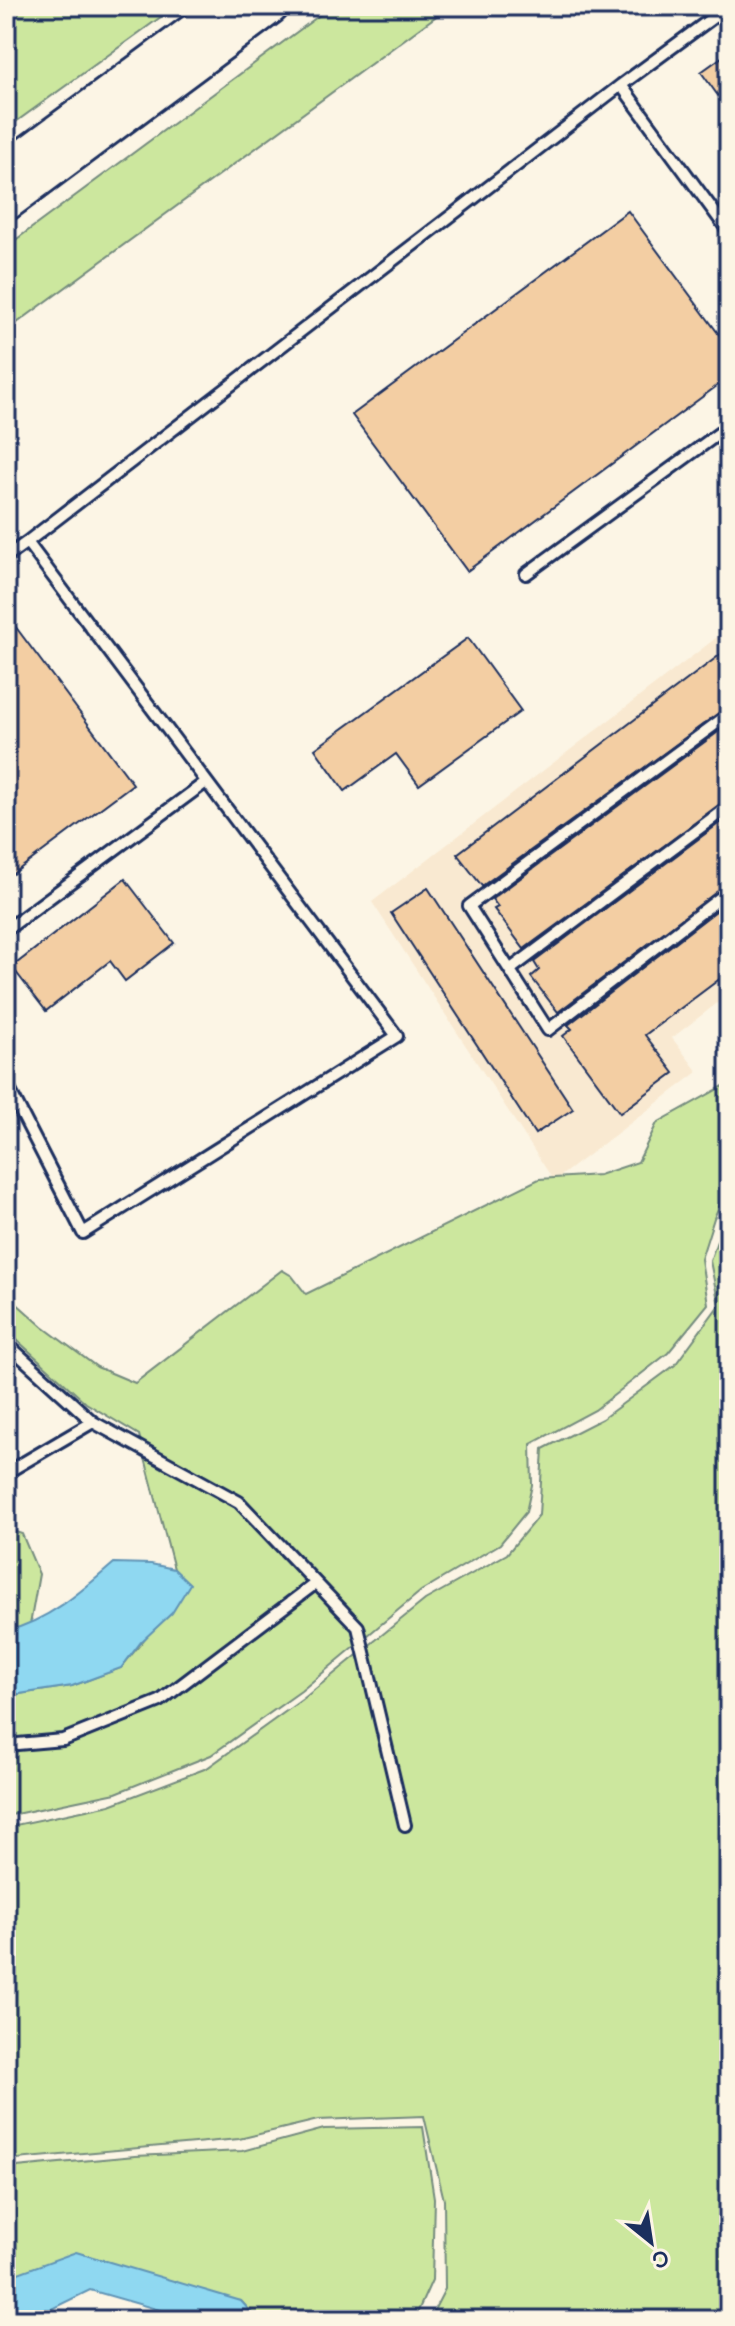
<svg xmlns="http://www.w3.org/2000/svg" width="735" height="2326" font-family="'Balsamiq Sans',sans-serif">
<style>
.built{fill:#f9e9d1}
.green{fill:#cce79e;stroke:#748b7e;stroke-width:2}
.water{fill:#8fd8f1;stroke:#6194b6;stroke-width:2}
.building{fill:#f3cea3;stroke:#1b2f5e;stroke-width:2}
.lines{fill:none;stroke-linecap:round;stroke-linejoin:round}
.service-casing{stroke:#1b2f5e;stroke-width:16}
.trunk-casing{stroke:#1b2f5e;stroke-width:40}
.service{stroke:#fcf5e5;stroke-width:10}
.trunk{stroke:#fcf5e5;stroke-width:34}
</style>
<rect width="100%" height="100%" fill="#fcf5e5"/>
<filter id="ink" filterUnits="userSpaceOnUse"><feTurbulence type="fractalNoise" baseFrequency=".0125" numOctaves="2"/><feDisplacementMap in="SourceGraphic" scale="16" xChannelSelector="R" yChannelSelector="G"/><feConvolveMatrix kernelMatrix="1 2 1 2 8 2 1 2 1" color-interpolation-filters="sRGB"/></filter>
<g filter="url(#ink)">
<path class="built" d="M729,628v366l-57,44 26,34 -144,109 -182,-279z"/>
<path class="green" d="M6,6h170l-170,123z
M332,6h118l-444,325v-84z
M729,1083v100l-15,35 -13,41 7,45 -40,49 -73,57 -64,34 1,41 -6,27 -26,32 -79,47 -120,100 -90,64 -95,38 -110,23v-120l66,-10 49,-18 68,-84 -15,-15 -35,-134 -53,-32 -80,-73v-36l37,33 54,40 38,16 147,-113 10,6 14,18 233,-115 60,-4 39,-13 19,-39z
M729,1207v1113h-300l16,-31 -1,-89 -20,-84 -106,4 -79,19 -233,21v-333l104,-22 97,-37 96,-69 122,-99 82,-46 32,-39 4,-66 59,-30 73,-54 44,-60 -9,-44z
M6,1529l16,5 17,40 -9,51 -24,6z
M423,2127l11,71 -2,82 -18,40h-156l-17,-19 -223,-28 -12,14v-119l129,-12 107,-5 82,-22z"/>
<path class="water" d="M114,1563l37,1 23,5 16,15 -18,29 -31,29 -20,26 -49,18 -66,10v-65c42,-10 76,-40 108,-68z
M76,2252l165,49 17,19 -67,-1 -101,-29 -61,30h-23v-33l12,-14z"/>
<path class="building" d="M729,52v59l-28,-39z
M628,211l101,137v29l-262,194 -115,-156z
M6,614l127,170 -127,95z
M468,638l53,73 -102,74 -23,-31 -51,37 -30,-42z
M729,648v58l-247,180 -25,-32z
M729,724v74l-205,151 -30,-40 4,-2 -6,-8z
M729,816v67l-171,129 -27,-35 8,-7 -5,-8z
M125,879l49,64 -49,38 -15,-20 -64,50 -34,-44z
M428,888l145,221 -38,25 -144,-221z
M729,901v71l-84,63 29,38 -54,40 -57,-77 9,-7 -4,-4z"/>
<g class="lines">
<g class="service-casing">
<path id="service" d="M621,85l108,147
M27,542l594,-457 98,-72
M6,557l21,-15 370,494 -314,197 -77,-150
M526,574l203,-148
M729,714l-260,192 79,124 181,-139
M6,930l200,-148
M511,969l218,-163
M6,1343l87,79 146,80 119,125 47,198
M6,1473l87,-51
M6,1745l57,-5 97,-39 156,-118"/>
</g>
<g class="trunk-casing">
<path id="trunk" d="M6,170l222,-164
M6,203l265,-197"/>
</g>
<use href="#service" class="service"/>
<use href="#trunk" class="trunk"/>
</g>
</g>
<rect width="735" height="2326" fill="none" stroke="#fcf5e5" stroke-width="32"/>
<rect x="16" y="16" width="703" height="2294" fill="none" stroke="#1b2f5e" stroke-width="3" filter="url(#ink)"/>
<g transform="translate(651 2242) rotate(150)" stroke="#fcf5e5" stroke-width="6" paint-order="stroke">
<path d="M0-6L14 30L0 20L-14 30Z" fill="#1b2f5e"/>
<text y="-12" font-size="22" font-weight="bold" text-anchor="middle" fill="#1b2f5e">С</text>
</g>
</svg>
